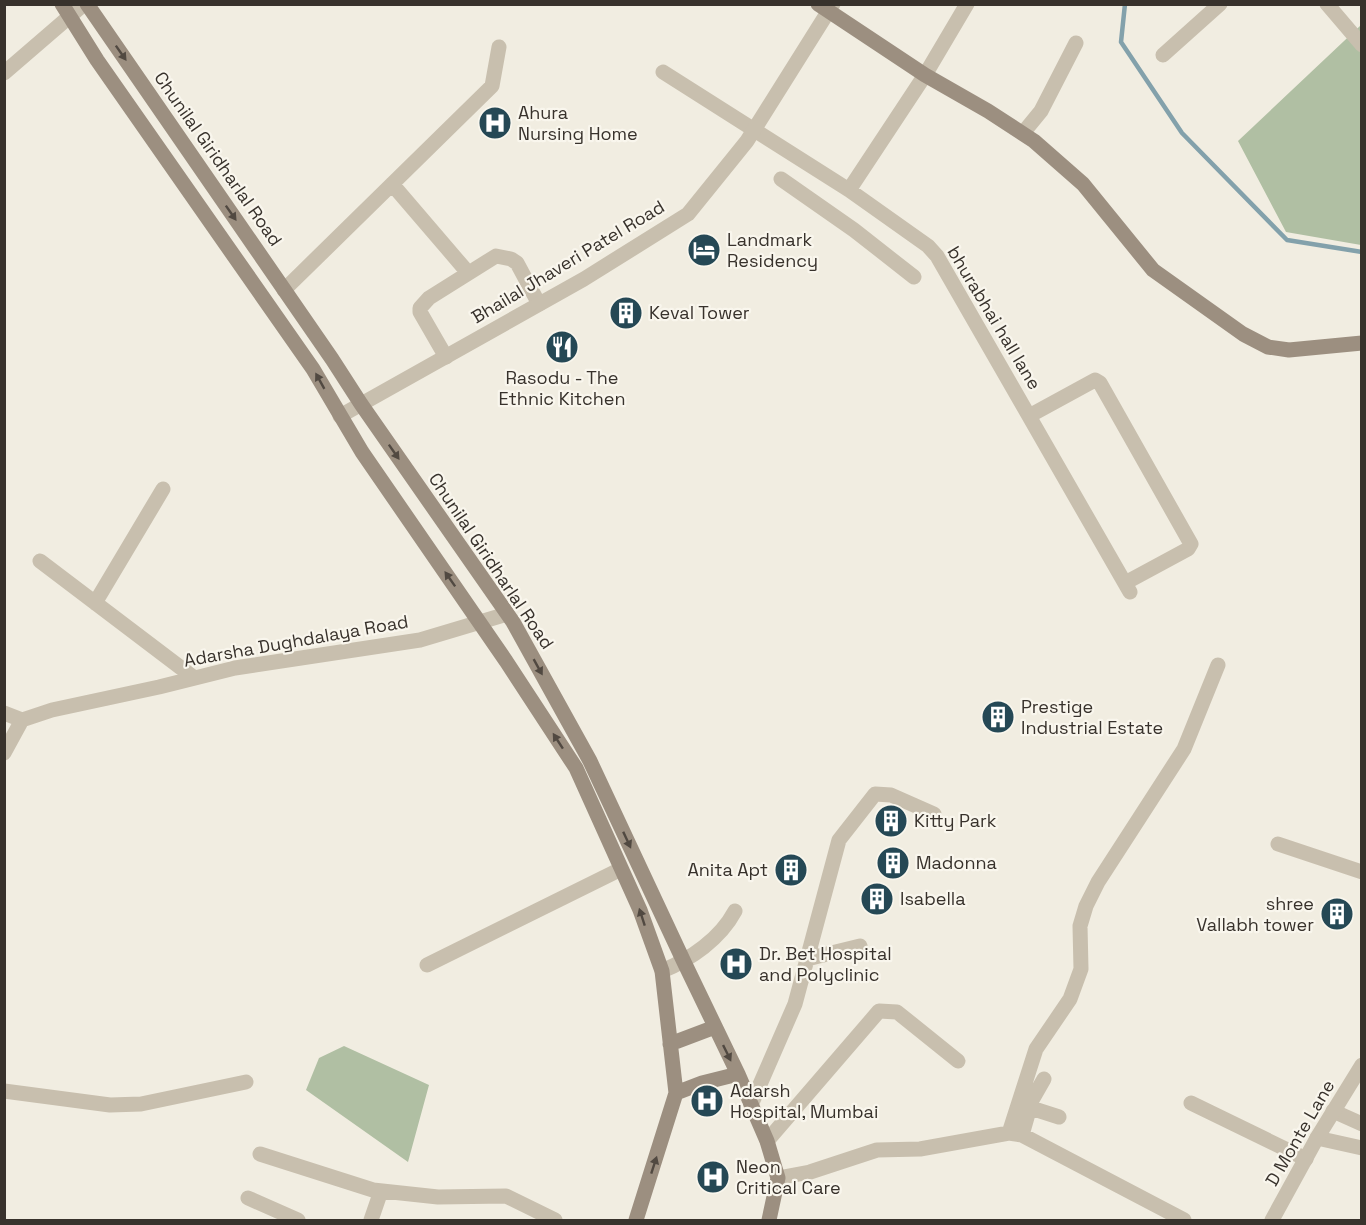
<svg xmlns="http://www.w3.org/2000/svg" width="1366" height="1225" font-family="'Space Grotesk',sans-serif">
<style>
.green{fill:#b0bfa3}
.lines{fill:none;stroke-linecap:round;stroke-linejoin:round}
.stream{stroke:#83a1ab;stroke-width:4.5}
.minor{stroke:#c8bfae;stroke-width:15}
.tertiary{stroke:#c8bfae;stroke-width:15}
.secondary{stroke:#9c8f80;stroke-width:15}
.oneway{fill:#514941}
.labels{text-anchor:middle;stroke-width:4.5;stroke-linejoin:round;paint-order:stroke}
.poi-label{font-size:18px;fill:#38322c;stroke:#f9f6ed;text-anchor:start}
.street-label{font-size:18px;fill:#38322c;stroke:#f9f6ed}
</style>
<rect width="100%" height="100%" fill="#f1ede1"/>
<path class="green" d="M1361,25v220l-75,-13 -48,-91z
M344,1046l85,39 -21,77 -102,-72 13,-32z"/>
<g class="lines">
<path class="stream" d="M1125,4l-4,38 61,91 105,107 75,12"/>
<path class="minor" d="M1327,4l35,41
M1163,55l57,-51
M663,72l186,118 79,56 9,10 193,336
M4,73l80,-69
M1023,133l18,-22 35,-68
M781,179l73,51 60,47
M392,184l72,84
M849,190l76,-115 42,-71
M284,290l208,-204 7,-39
M446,357l-26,-45v-4l9,-10 67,-42 15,3 6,4 22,41
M1029,416l66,-36 5,3 91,161 -3,5 -63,34
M40,561l153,116
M95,603l68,-114
M4,713l18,7
M4,753l18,-33 30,-10 107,-23 76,-19 185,-28 87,-26
M1278,844l84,28
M807,959l53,-13
M427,965l194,-96
M662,971c29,-12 58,-32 73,-60
M4,1091l106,14 31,-1 105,-22
M1191,1103l115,56
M751,1105l44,-101 44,-164 36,-46 16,1 43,19
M1031,1108l28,9
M1333,1111l29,13
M1009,1133l27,-84 34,-50 11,-30 -1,-43 6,-20 12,-24 86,-133 34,-84
M1022,1135l10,-35 12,-21
M1317,1138l45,10
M767,1141l112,-130 18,1 61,49
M260,1154l113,36 65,7 68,-1 49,24
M778,1178l32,-6 67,-22 43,-1 89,-16 13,2 162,85
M248,1198l50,22
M371,1220l10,-29"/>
<path class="tertiary" d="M340,416l244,-137 104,-65 59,-73 86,-137
M1272,1220l45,-82 45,-73"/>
<path class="secondary" d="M62,4l35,56 216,309 49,83 144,209 70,107 64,142 22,61 14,122 -40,127
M87,4l245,355 29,45 152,218 77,139 94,201 54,112 29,67 11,37 -9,42
M818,4l107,71 63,36 46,30 49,43 70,86 90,64 25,13 21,3 73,-7
M670,1044l45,-17
M676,1093l26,-10 36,-9"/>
</g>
<defs><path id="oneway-solid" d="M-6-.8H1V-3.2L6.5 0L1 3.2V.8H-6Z" transform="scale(1.5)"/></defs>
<g class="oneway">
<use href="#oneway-solid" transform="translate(121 53) rotate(55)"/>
<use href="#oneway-solid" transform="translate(231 213) rotate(55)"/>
<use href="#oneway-solid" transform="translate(320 381) rotate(-119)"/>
<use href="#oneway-solid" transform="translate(394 452) rotate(55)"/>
<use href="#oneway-solid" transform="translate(450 579) rotate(-125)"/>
<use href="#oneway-solid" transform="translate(538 667) rotate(61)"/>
<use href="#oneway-solid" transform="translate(558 741) rotate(-123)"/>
<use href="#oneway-solid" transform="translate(627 840) rotate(65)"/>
<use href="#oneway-solid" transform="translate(642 917) rotate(-108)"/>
<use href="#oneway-solid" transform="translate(727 1053) rotate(64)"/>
<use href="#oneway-solid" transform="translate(654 1165) rotate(-72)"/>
</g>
<defs>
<g id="hospital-disc" transform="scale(1.725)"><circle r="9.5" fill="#254855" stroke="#f9f6ed"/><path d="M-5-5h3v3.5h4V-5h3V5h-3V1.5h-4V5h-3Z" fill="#fff"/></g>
<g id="hotel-disc" transform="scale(1.725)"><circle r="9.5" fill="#254855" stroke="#f9f6ed"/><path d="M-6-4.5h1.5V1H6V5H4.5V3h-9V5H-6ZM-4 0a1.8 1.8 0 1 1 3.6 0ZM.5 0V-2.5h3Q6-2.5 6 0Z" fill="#fff"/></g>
<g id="building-disc" transform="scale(1.725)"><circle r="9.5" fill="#254855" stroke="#f9f6ed"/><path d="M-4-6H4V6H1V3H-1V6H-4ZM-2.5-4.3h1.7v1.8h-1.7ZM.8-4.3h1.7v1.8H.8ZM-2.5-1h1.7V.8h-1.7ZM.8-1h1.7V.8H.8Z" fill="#fff"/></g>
<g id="restaurant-disc" transform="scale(1.725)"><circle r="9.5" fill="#254855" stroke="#f9f6ed"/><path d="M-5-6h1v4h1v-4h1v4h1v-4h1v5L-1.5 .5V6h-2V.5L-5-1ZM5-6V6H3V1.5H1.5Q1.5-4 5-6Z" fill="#fff"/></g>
</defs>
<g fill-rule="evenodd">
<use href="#hospital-disc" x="495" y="123"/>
<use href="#hotel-disc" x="704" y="250"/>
<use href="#building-disc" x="626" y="313"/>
<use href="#restaurant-disc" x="562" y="347"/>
<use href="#building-disc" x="998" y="717"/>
<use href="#building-disc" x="891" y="821"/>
<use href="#building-disc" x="893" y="863"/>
<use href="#building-disc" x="791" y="870"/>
<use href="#building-disc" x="877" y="899"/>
<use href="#building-disc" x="1337" y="914"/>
<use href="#hospital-disc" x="736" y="964"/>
<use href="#hospital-disc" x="707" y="1101"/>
<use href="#hospital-disc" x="713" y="1177"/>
</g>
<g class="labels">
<g class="poi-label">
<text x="518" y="119">Ahura<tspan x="518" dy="21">Nursing Home</tspan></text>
<text x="727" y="246">Landmark<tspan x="727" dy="21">Residency</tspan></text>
<text x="649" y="319">Keval Tower</text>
<text x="562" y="384" text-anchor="middle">Rasodu - The<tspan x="562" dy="21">Ethnic Kitchen</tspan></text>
<text x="1021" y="713">Prestige<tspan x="1021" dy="21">Industrial Estate</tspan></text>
<text x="914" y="827">Kitty Park</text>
<text x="916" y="869">Madonna</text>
<text x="768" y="876" text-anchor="end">Anita Apt</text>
<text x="900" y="905">Isabella</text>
<text x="1314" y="910" text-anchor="end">shree<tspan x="1314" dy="21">Vallabh tower</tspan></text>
<text x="759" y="960">Dr. Bet Hospital<tspan x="759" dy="21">and Polyclinic</tspan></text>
<text x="730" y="1097">Adarsh<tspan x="730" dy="21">Hospital, Mumbai</tspan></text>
<text x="736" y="1173">Neon<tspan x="736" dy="21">Critical Care</tspan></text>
</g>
<g class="street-label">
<text transform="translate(218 159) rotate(55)" y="6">Chunilal Giridharlal Road</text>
<text transform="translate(568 262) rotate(-31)" y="6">Bhailal Jhaveri Patel Road</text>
<text transform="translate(994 318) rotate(59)" y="6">bhurabhai hall lane</text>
<text transform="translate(491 561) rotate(56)" y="6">Chunilal Giridharlal Road</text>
<text transform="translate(296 641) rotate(-10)" y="6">Adarsha Dughdalaya Road</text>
<text transform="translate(1300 1133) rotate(-60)" y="6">D Monte Lane</text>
</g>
</g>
<rect width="1366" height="1225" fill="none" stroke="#38322c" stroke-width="12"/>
</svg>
